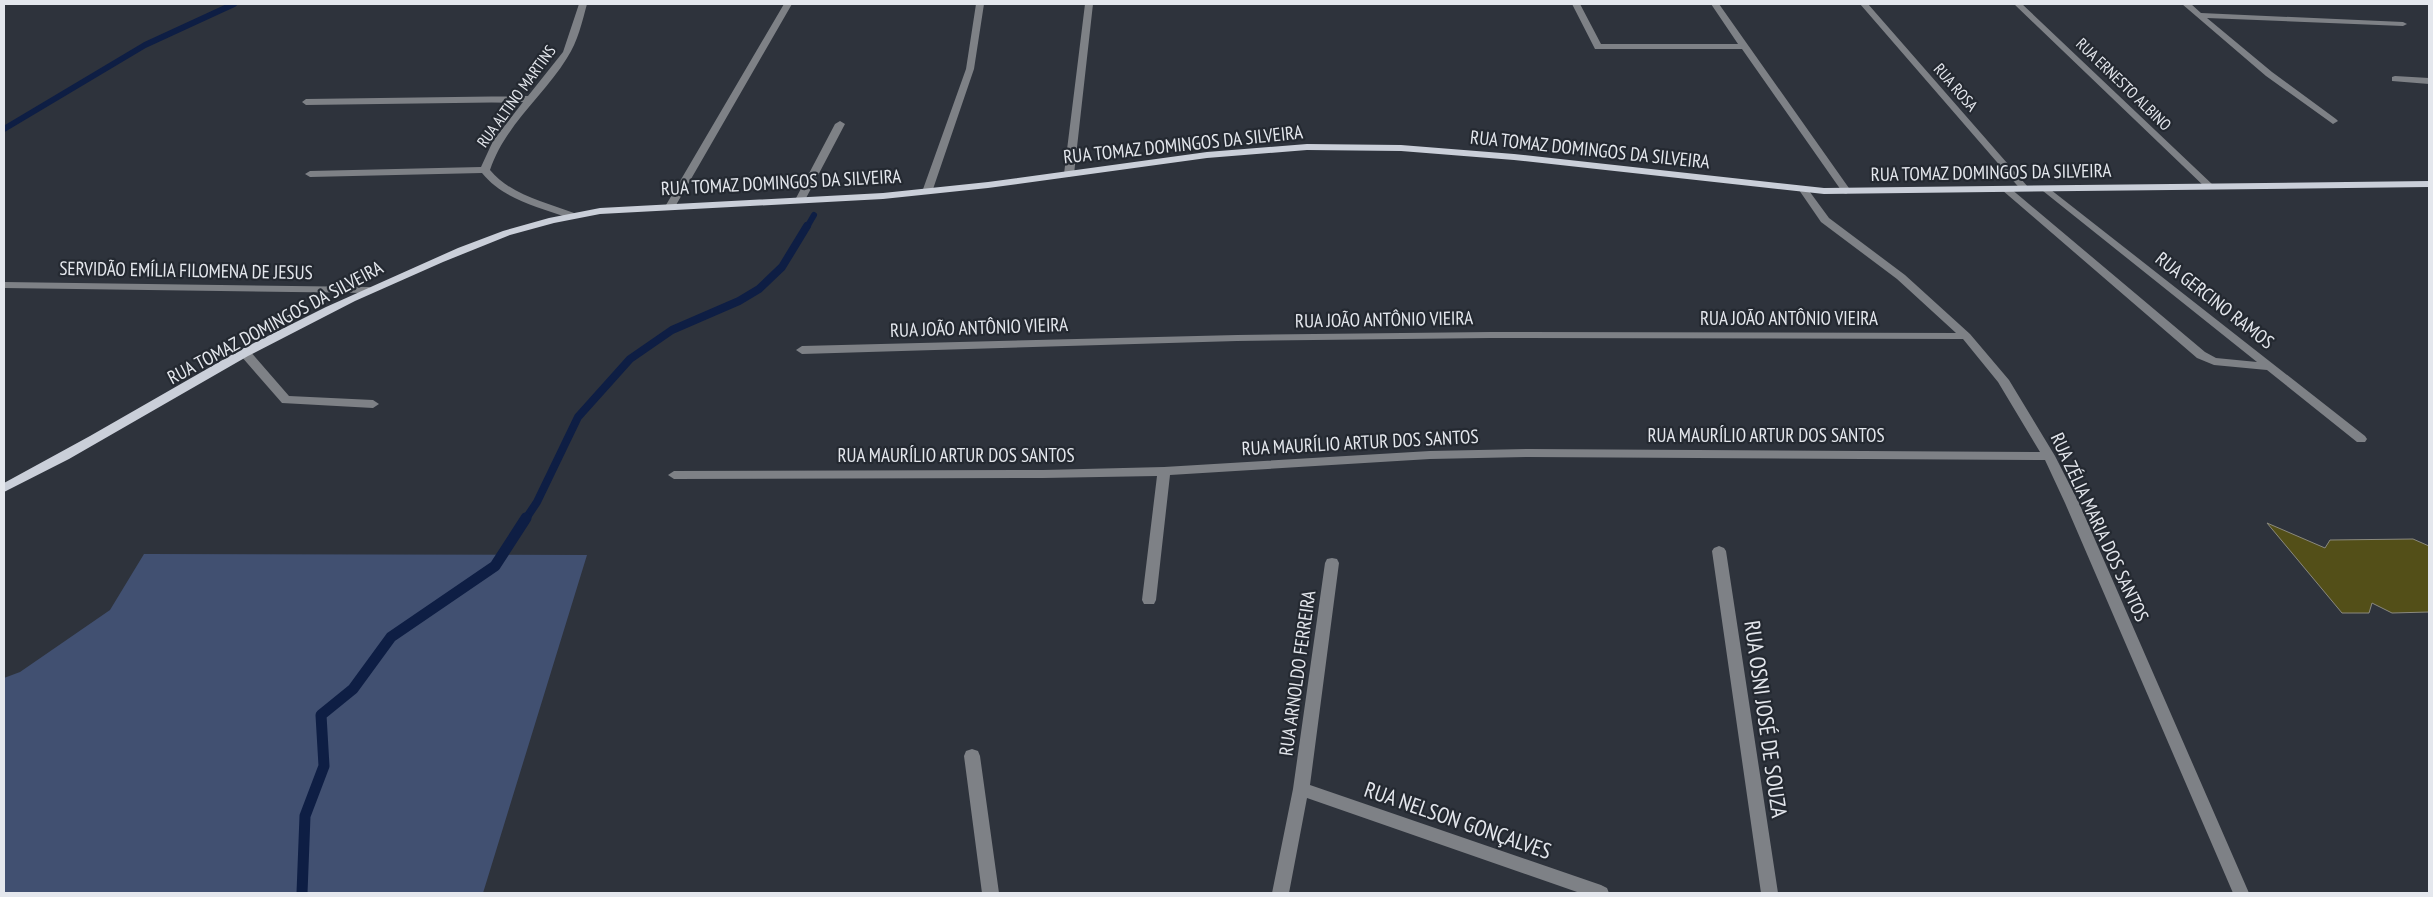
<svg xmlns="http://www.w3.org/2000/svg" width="2433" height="897" font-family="'PT Sans Narrow',sans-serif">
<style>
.green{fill:#415071}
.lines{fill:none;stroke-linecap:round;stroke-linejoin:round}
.stream-far2{stroke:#0e1e44;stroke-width:6}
.stream-far1{stroke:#0e1e44;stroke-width:8}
.stream{stroke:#0e1e44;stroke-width:11}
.building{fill:#534f18;stroke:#8a897e}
.minor{fill:#7e8186;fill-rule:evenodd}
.major{fill:#cacfd9;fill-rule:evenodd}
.labels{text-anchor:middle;stroke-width:4.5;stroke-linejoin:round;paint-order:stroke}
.far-street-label{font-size:16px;fill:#e4e7ed;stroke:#242931}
.street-label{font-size:19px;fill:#e4e7ed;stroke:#242931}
.near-street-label{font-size:22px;fill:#e4e7ed;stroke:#242931}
</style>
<rect width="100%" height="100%" fill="#2e333c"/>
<path class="green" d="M144,554l443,1 -104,338h-479v-215l16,-6 90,-62z"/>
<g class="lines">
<path class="stream-far2" d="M4,129l141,-84 89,-41
M807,227l7,-12"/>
<path class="stream-far1" d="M525,520l12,-18 41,-85 52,-58 42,-29 67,-29 20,-12 23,-22 25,-41"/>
<path class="stream" d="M302,893l3,-77 19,-50 -3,-51 32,-26 38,-52 104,-71 31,-48"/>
</g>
<path class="building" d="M2267,523l58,25 5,-8 83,-1 16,7v66l-37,1 -20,-10 -3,10h-27z"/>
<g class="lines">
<path class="minor" d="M579,4h8c-5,18 -9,37 -20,54 -24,39 -62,67 -77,112 21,25 54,32 84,43v4h-8c-30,-11 -63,-18 -84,-44l-172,4 -5,-3 5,-3 171,-4 12,-26 30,-39 -217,3 -4,-3 4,-3 222,-3 35,-44z
M784,4h8l-116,201 -5,3 -4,-1 -1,-2z
M976,4h8l-10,65 -42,123 -2,2h-6l-2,-2 44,-123z
M1085,4h8l-19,170 -5,3 -5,-3z
M1572,4h8l21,40h137l-27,-40h8l132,187 -5,3 -3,-1 -101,-144h-147z
M1860,4h8l160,183v4h-6z
M2014,4h8l191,181v4h-6z
M2182,4h9l10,9 202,9 4,2 -4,2 -196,-8 65,54 64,47 2,2 -5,3 -67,-48z
M2395,76l34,2v6l-37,-3v-4z
M840,121l5,3 -40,76 -5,3 -4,-1 -1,-2 40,-76z
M2046,186l319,250 2,3 -2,3h-8l-90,-72 -53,-5 -17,-7 -195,-168 5,-3 3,1 195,164 11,6 41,4 -214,-171 -2,-2z
M1804,187l3,1 22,30 76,57 65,59 39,46 46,76 24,47 170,390h-16l-168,-390 -20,-43 -516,-3 -99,2 -260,16 -14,125 -2,4h-10l-2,-4 15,-124 -114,2 -369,1 -6,-4 6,-4 369,-1 121,-3 266,-16 99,-2 511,3 -42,-70 -35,-43 -473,-1 -253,3 -435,13 -6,-4 6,-4 435,-11 253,-3 466,1 -59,-54 -76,-57 -22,-32z
M4,282l365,5 5,3 -5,3 -365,-5z
M245,349l4,1 40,46 84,4 6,4 -6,4 -91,-5 -41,-47 -2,-3z
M1719,546l5,2 2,3 52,342h-17l-49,-342 2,-3z
M1332,558l5,1 2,4 -29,222 291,100 6,3 2,5h-29l-273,-95 -18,95h-17l21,-104 32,-226 2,-4z
M972,749l6,2 2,5 19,137h-17l-18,-137 2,-5z"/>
<path class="major" d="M1307,144l94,1 113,9 310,34 605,-7v6l-605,7 -310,-34 -113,-9 -94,-1 -100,8 -219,30 -105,11 -283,15 -46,9 -44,12 -67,27 -88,39 -107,55 -179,103 -65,33v-9l86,-47 150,-86 86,-43 132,-59 45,-17 46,-13 51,-10 283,-15 105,-11 219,-30z"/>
</g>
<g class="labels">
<g class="far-street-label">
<text transform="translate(2124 84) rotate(44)" y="6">RUA ERNESTO ALBINO</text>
<text transform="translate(1956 87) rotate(49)" y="6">RUA ROSA</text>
<text transform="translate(516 96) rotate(-54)" y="6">RUA ALTINO MARTINS</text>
</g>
<g class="street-label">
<text transform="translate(1183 144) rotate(-6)" y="7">RUA TOMAZ DOMINGOS DA SILVEIRA</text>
<text transform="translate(1590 149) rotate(6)" y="7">RUA TOMAZ DOMINGOS DA SILVEIRA</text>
<text transform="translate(1991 172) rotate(-1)" y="7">RUA TOMAZ DOMINGOS DA SILVEIRA</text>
<text transform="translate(781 182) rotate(-3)" y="7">RUA TOMAZ DOMINGOS DA SILVEIRA</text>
<text transform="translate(186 270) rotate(1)" y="7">SERVIDÃO EMÍLIA FILOMENA DE JESUS</text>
<text transform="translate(2215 300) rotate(38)" y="7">RUA GERCINO RAMOS</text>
<text x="1789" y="325">RUA JOÃO ANTÔNIO VIEIRA</text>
<text transform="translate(1384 319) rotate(-1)" y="7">RUA JOÃO ANTÔNIO VIEIRA</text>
<text transform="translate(275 322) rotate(-28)" y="7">RUA TOMAZ DOMINGOS DA SILVEIRA</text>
<text transform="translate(979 327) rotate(-2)" y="7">RUA JOÃO ANTÔNIO VIEIRA</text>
<text x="1766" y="442">RUA MAURÍLIO ARTUR DOS SANTOS</text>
<text transform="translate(1360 442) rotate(-3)" y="7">RUA MAURÍLIO ARTUR DOS SANTOS</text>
<text x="956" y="462">RUA MAURÍLIO ARTUR DOS SANTOS</text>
<text transform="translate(2100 527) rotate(65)" y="7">RUA ZÉLIA MARIA DOS SANTOS</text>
<text transform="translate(1297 673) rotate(-82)" y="7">RUA ARNOLDO FERREIRA</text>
</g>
<g class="near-street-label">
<text transform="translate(1766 719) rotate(82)" y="8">RUA OSNI JOSÉ DE SOUZA</text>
<text transform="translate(1458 820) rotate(19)" y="8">RUA NELSON GONÇALVES</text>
</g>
</g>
<rect width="2433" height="897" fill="none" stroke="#e4e7ed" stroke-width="10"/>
</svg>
